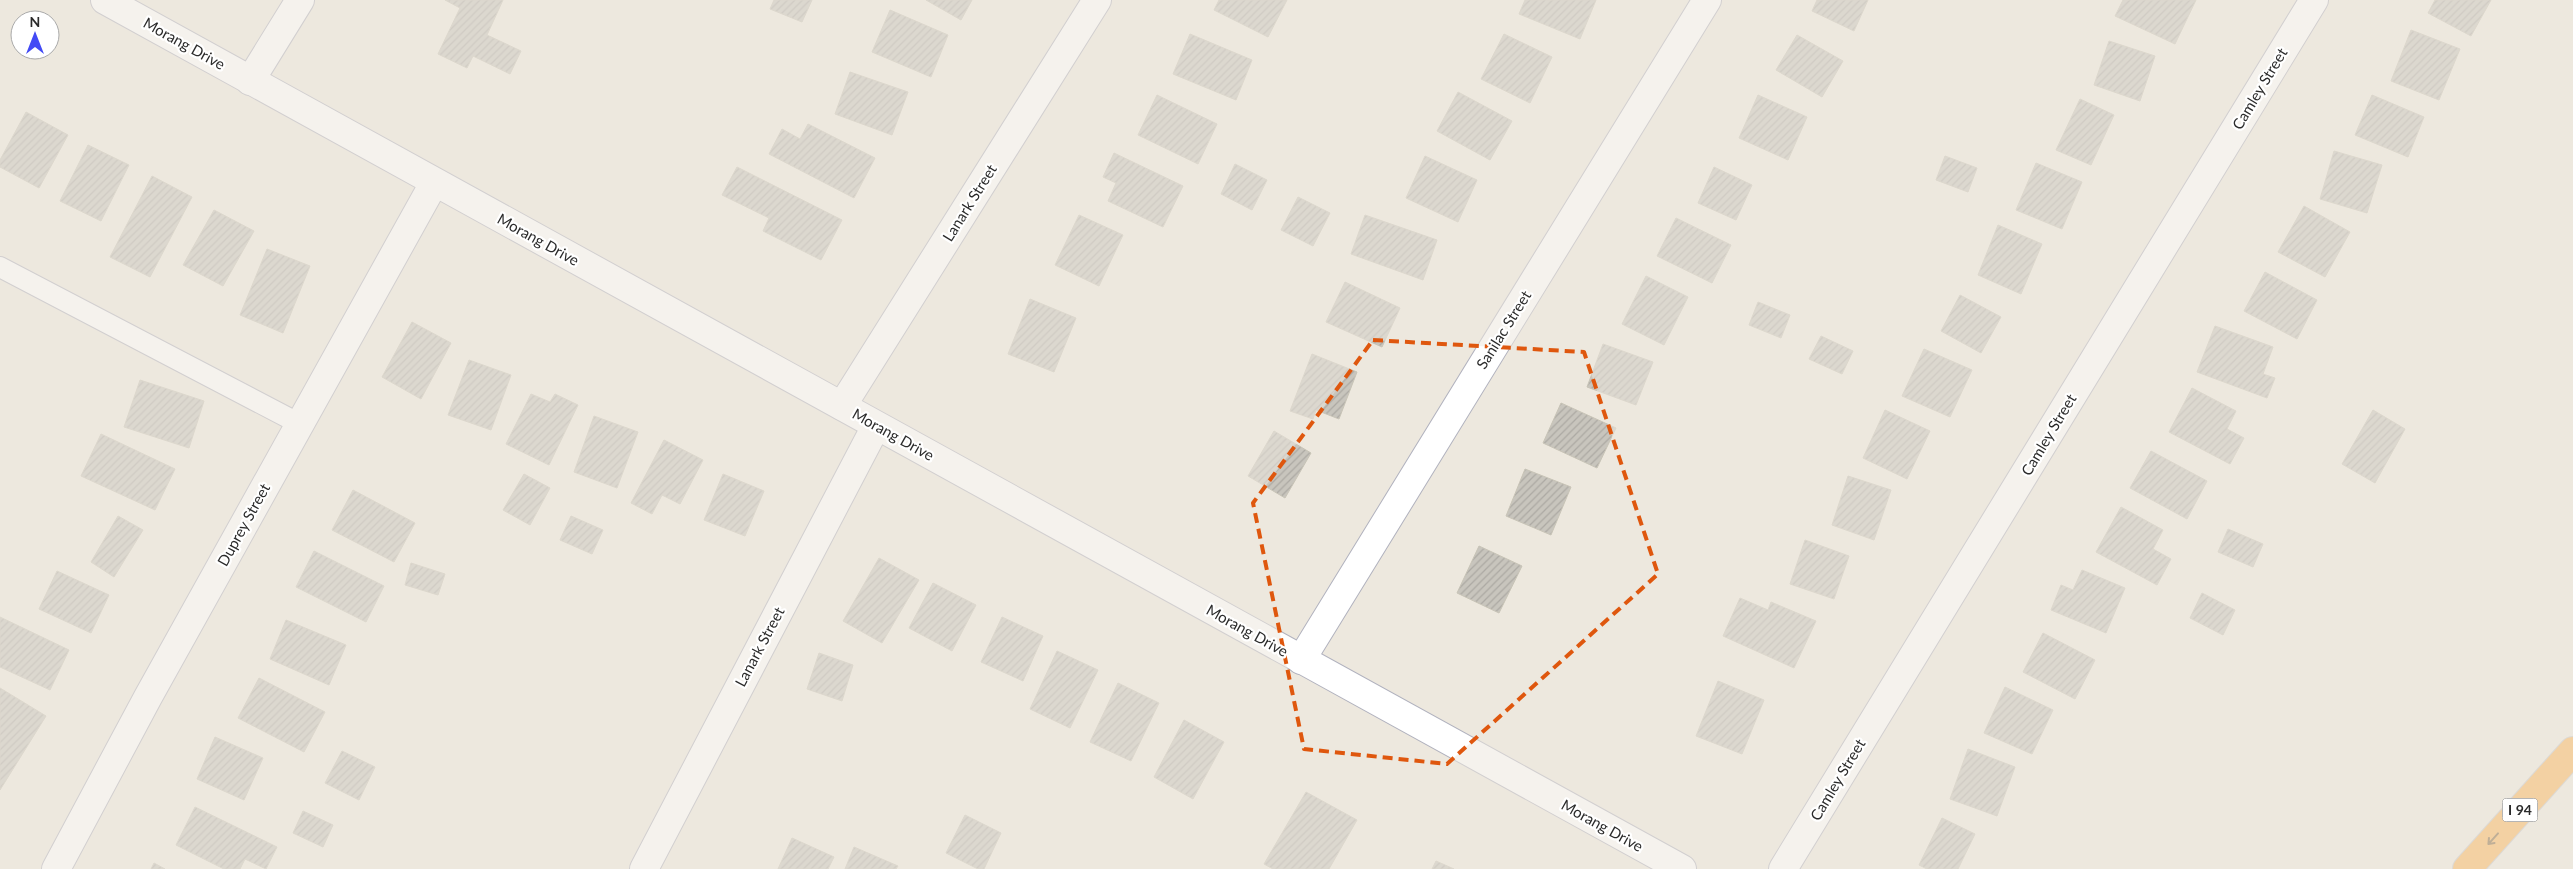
<svg xmlns="http://www.w3.org/2000/svg" width="2573" height="869" font-family="Lato,sans-serif">
<style>
.building{fill:url(#building-hatch);stroke:#c8c4b7}
.lines{fill:none;stroke-linecap:round;stroke-linejoin:round}
.service-casing{stroke:#b1b2be;stroke-width:22}
.minor-casing{stroke:#b1b2be;stroke-width:30}
.tertiary-casing{stroke:#b1b2be;stroke-width:30}
.motorway-casing{stroke:#c8c8c8;stroke-width:30}
.service{stroke:#fff;stroke-width:20}
.minor{stroke:#fff;stroke-width:28}
.tertiary{stroke:#fff;stroke-width:28}
.motorway{stroke:#fab65c;stroke-width:28}
.oneway{stroke:#886a41}
.marked{fill:none;stroke:#df570e;stroke-width:4;stroke-dasharray:10 6;stroke-linejoin:round}
.labels{text-anchor:middle;stroke-width:4.5;stroke-linejoin:round;paint-order:stroke}
.shield{fill:#fff;stroke:#6b6b6b;stroke-width:1}
.shield-label{font-size:14px;font-weight:bold;fill:#2b2b2b}
.street-label{font-size:15px;fill:#2b2b2b;stroke:#fff}
</style>
<defs>
<pattern id="building-hatch" width="6" height="6" patternUnits="userSpaceOnUse" patternTransform="scale(1.25)"><rect width="6" height="6" fill="#c8c5bd"/><path d="M-1 1l2-2M0 6l6-6M5 7l2-2" fill="none" stroke="#aca9a3"/></pattern>
</defs>
<rect width="100%" height="100%" fill="#ede8de"/>
<path class="building" d="M503,0l-16,35 34,16 -11,23 -37,-18 -6,12 -29,-14 22,-46 -15,-8z
M774,0h38l-10,22 -32,-13z
M926,0h46l-11,20z
M1219,0h68l-19,37 -54,-27z
M1525,0h71l-16,39 -61,-25z
M1817,0h51l-14,31 -42,-20z
M2123,0h73l-21,44 -60,-28z
M2435,0h56l-20,36 -43,-23z
M890,10l58,25 -17,42 -59,-25z
M2411,30l49,19 -21,51 -48,-19z
M1190,34l62,26 -16,40 -63,-26z
M1504,34l48,23 -22,46 -49,-24z
M1797,35l46,26 -21,36 -46,-27z
M2109,41l46,15 -15,45 -46,-16z
M850,72l58,20 -16,43 -57,-21z
M1458,92l54,29 -22,39 -53,-29z
M1157,95l60,29 -19,40 -60,-29z
M1758,95l49,22 -19,43 -49,-22z
M2372,95l52,22 -16,40 -53,-22z
M2080,99l34,16 -23,50 -35,-15z
M26,112l42,23 -29,53 -39,-21v-7z
M808,124l67,34 -21,40 -85,-44 13,-25 18,10z
M88,145l41,20 -28,56 -41,-20z
M2334,151l48,14 -15,48 -47,-14z
M1114,153l69,33 -20,41 -55,-26 8,-18 -13,-6z
M1425,156l52,24 -19,42 -52,-24z
M1945,156l32,12 -9,24 -32,-12z
M2036,163l46,19 -20,47 -46,-19z
M1235,164l32,16 -15,30 -31,-16z
M737,167l105,53 -21,40 -58,-29 6,-13 -47,-23z
M1714,167l38,18 -16,35 -38,-17z
M152,176l40,21 -42,80 -40,-20z
M1298,197l32,16 -17,33 -32,-16z
M2304,206l46,26 -25,45 -47,-25z
M214,210l40,21 -31,55 -40,-21z
M1079,215l44,20 -24,51 -44,-21z
M1365,215l72,25 -14,40 -72,-26z
M1676,218l55,27 -19,38 -55,-27z
M1998,225l44,19 -21,50 -43,-19z
M267,249l43,17 -27,67 -43,-18z
M2265,272l52,28 -20,39 -53,-28z
M1646,276l42,21 -24,48 -42,-21z
M1345,282l55,26 -18,39 -56,-25z
M1960,295l41,22 -20,36 -40,-22z
M1030,299l46,19 -22,54 -46,-18z
M1758,302l32,13 -9,23 -32,-13z
M412,322l39,21 -30,56 -39,-22z
M2215,326l58,21 -10,27 12,4 -8,20 -70,-26z
M1821,336l32,15 -11,23 -33,-15z
M1603,344l50,18 -17,43 -49,-18z
M1924,349l48,21 -22,47 -48,-21z
M1312,354l45,18 -18,47 -23,-9 -3,9 -23,-8z
M469,360l42,15 -20,55 -43,-15z
M140,380l64,21 -15,47 -65,-21z
M2192,388l44,23 -9,18 17,9 -14,26 -61,-32z
M531,394l19,8 5,-8 23,11 -29,60 -43,-21z
M1561,403l55,25 -19,40 -54,-25z
M1885,410l45,21 -23,48 -44,-21z
M2373,410l32,19 -30,54 -33,-19z
M594,416l44,16 -21,56 -43,-16z
M1274,431l37,22 -26,45 -37,-22z
M101,434l74,35 -20,41 -74,-34z
M664,440l39,20 -23,44 -18,-9 -10,19 -21,-11z
M2151,451l56,30 -20,38 -57,-31z
M1525,469l46,18 -20,48 -45,-19z
M524,474l26,14 -20,37 -27,-15z
M723,474l41,17 -19,45 -41,-16z
M1848,476l43,14 -17,50 -42,-15z
M353,490l62,33 -21,39 -62,-32z
M2121,507l42,23 -10,19 18,10 -14,26 -61,-33z
M118,516l25,14 -29,47 -23,-15z
M571,516l32,14 -11,24 -32,-14z
M2228,529l35,15 -10,23 -35,-15z
M1805,540l44,16 -15,43 -44,-15z
M1479,546l43,20 -23,47 -42,-20z
M314,551l70,35 -18,36 -70,-35z
M879,558l40,22 -37,63 -39,-22z
M411,563l34,11 -7,21 -33,-10z
M2082,570l43,18 -19,45 -55,-23 10,-25 12,5z
M57,571l52,24 -18,38 -52,-24z
M933,583l43,22 -24,46 -43,-23z
M2202,593l33,17 -12,25 -33,-17z
M1740,598l28,12 3,-8 45,19 -22,47 -71,-32z
M0,617l69,33 -19,40 -50,-23z
M1002,617l41,19 -20,45 -42,-19z
M286,620l60,25 -17,40 -59,-26z
M2043,633l52,27 -20,39 -52,-27z
M1057,651l41,19 -28,58 -40,-19z
M819,653l34,12 -11,36 -35,-12z
M259,678l66,34 -21,40 -66,-34z
M1718,681l46,19 -22,54 -46,-18z
M1118,683l41,20 -28,58 -41,-19z
M2005,687l48,23 -21,44 -48,-21z
M0,688l46,28 -46,74z
M1184,720l40,22 -31,57 -39,-22z
M215,737l48,21 -19,42 -47,-21z
M1968,749l47,18 -18,49 -47,-17z
M342,751l33,16 -16,33 -34,-17z
M1306,792l51,28 -28,49h-56l-9,-5z
M195,807l82,40 -11,22 -21,-10 -5,10h-16l-48,-24z
M303,811l30,14 -10,22 -30,-14z
M965,815l36,18 -17,36h-6l-32,-16z
M1942,818l33,16 -17,35h-31l-8,-4z
M792,838l42,19 -6,12h-50z
M854,847l44,19 -2,3h-51z
M1436,861l18,8h-22z
M154,863l11,6h-14z"/>
<g class="lines">
<g class="service-casing">
<path id="service" d="M0,267l300,157"/>
</g>
<g class="minor-casing">
<path id="minor" d="M250,81l50,-81
M842,406l255,-406
M1301,660l406,-660
M56,869l92,-172 286,-514
M644,869l232,-443
M1783,869l531,-869"/>
</g>
<g class="tertiary-casing">
<path id="tertiary" d="M105,0l1577,869"/>
</g>
<g class="motorway-casing">
<path id="motorway" d="M2467,869l106,-118"/>
</g>
<use href="#service" class="service"/>
<use href="#minor" class="minor"/>
<use href="#tertiary" class="tertiary"/>
<use href="#motorway" class="motorway"/>
</g>
<defs><path id="oneway-shaft" d="M-6 0H5M1.5-3L5.5 0L1.5 3" fill="none" stroke-width="1.6" stroke-linecap="round" stroke-linejoin="round" transform="scale(1.25)"/></defs>
<use class="oneway" href="#oneway-shaft" transform="translate(2493 839) rotate(132)"/>
<path d="M0 0H2573V869H0ZM1373,340l211,12 74,222 -211,190 -143,-15 -51,-246z" fill="#ede8de" fill-opacity=".55" fill-rule="evenodd"/>
<path class="marked" d="M1373,340l211,12 74,222 -211,190 -143,-15 -51,-246z"/>
<g class="labels">
<rect class="shield" x="2502.5" y="798.5" width="35" height="23" rx="4"/>
<g class="shield-label">
<text x="2520" y="815">I 94</text>
</g>
<g class="street-label">
<text transform="translate(184 44) rotate(29)" y="5">Morang Drive</text>
<text transform="translate(2260 89) rotate(-59)" y="5">Camley Street</text>
<text transform="translate(970 203) rotate(-58)" y="5">Lanark Street</text>
<text transform="translate(538 240) rotate(29)" y="5">Morang Drive</text>
<text transform="translate(1504 330) rotate(-58)" y="5">Sanilac Street</text>
<text transform="translate(893 435) rotate(29)" y="5">Morang Drive</text>
<text transform="translate(2049 435) rotate(-59)" y="5">Camley Street</text>
<text transform="translate(244 525) rotate(-61)" y="5">Duprey Street</text>
<text transform="translate(1247 631) rotate(29)" y="5">Morang Drive</text>
<text transform="translate(760 647) rotate(-62)" y="5">Lanark Street</text>
<text transform="translate(1838 780) rotate(-59)" y="5">Camley Street</text>
<text transform="translate(1602 826) rotate(29)" y="5">Morang Drive</text>
</g>
</g>
<g transform="translate(35 35)"><circle r="24" fill="#ffffff" stroke="#aaaaaa"/>
<path d="M0-4L9 19L0 12L-9 19Z" fill="#424af5"/>
<text y="-8" font-size="14" font-weight="bold" text-anchor="middle" fill="#2b2b2b">N</text>
</g>
</svg>
